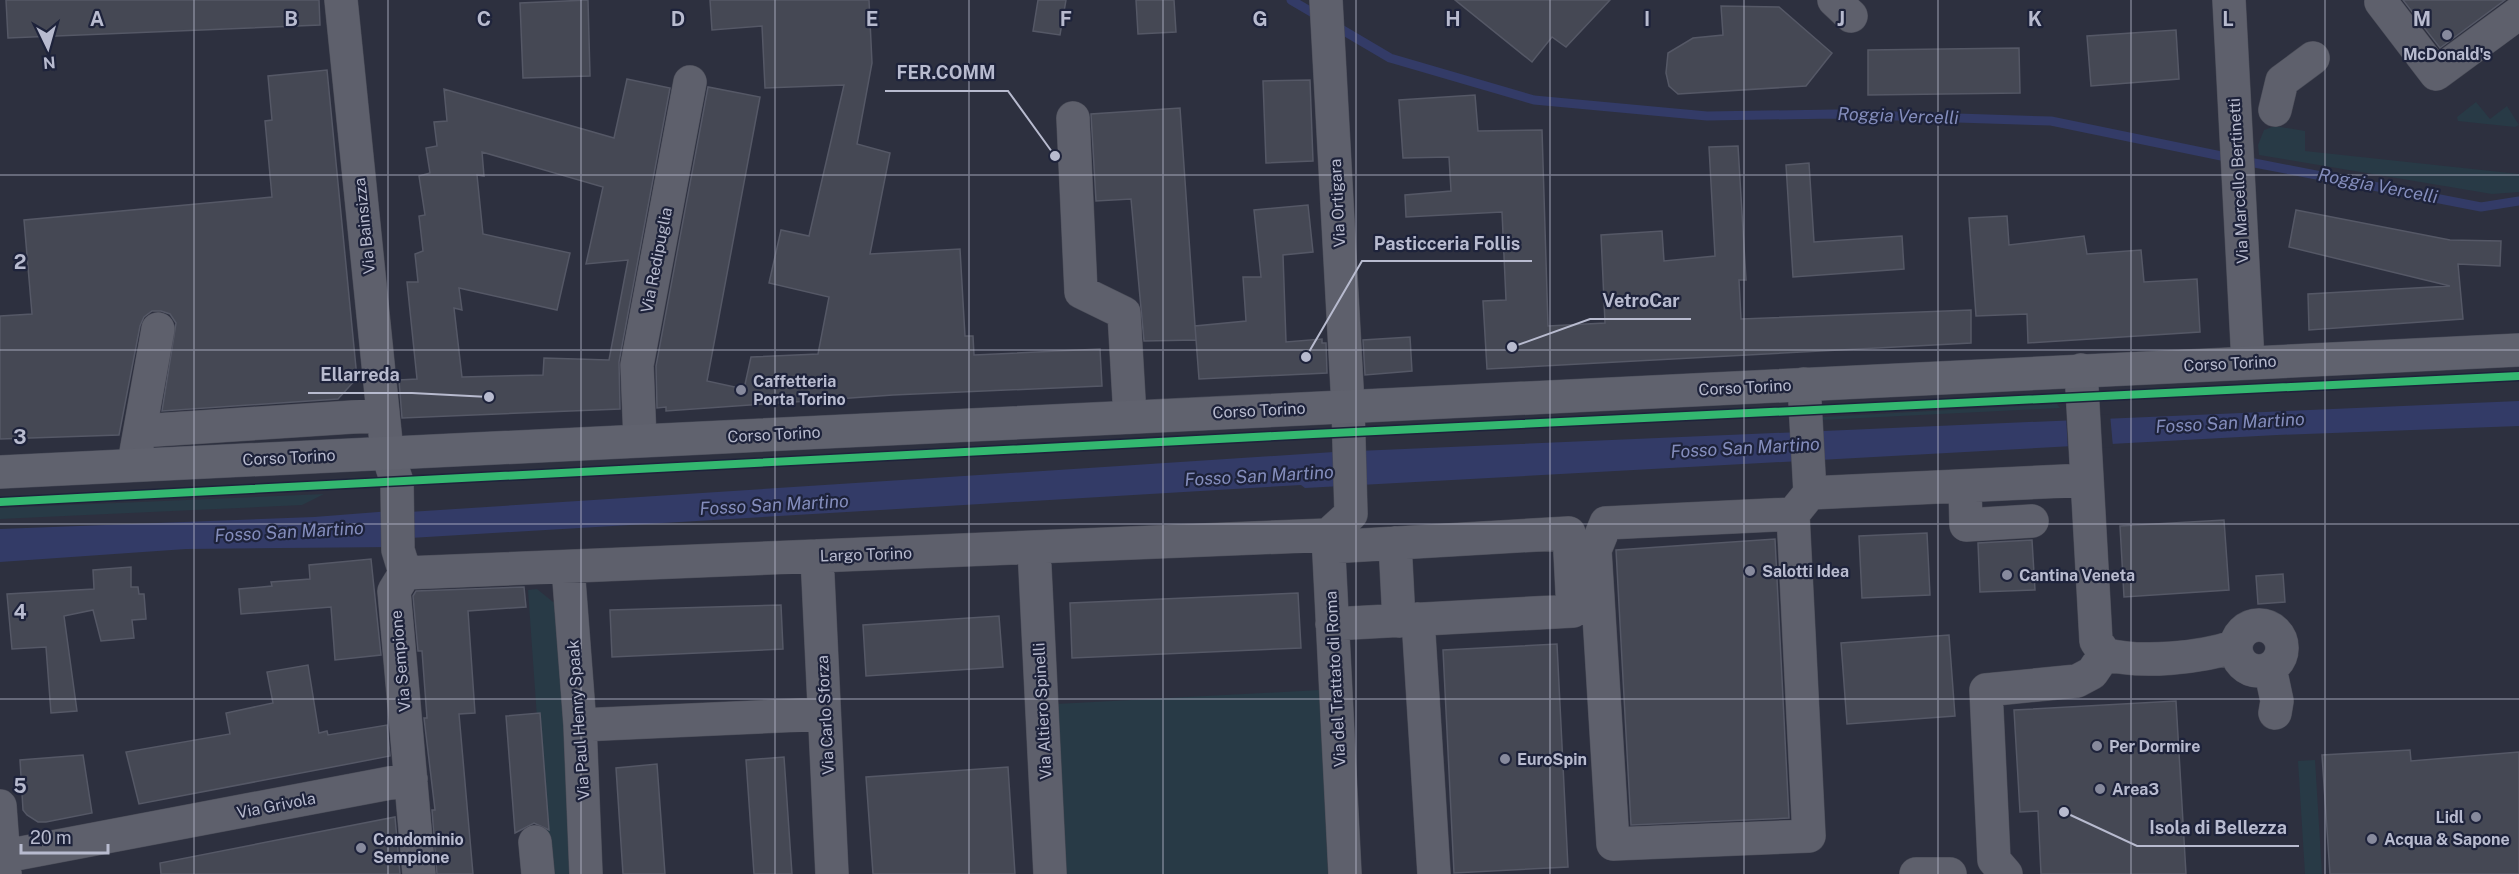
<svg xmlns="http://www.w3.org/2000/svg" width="2519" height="874" font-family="'Public Sans',sans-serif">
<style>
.green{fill:#283a46}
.water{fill:#333b67}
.pier{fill:#2d303f}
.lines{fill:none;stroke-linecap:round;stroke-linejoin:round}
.stream{stroke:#333b67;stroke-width:9}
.building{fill:#454854;stroke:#555866;stroke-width:1.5;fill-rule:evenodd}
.minor-casing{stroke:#4a4c58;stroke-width:34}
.major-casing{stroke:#484b58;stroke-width:34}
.minor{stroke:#5e606c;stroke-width:33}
.major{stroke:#60626e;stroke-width:33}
.cycleway-casing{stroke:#1e233b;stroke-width:11}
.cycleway{stroke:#33b770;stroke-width:8}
.grid{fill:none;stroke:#b8bbcf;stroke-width:1.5;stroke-opacity:0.55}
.poi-dot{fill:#878a9d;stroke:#1e233b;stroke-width:2}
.labels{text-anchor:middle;stroke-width:4.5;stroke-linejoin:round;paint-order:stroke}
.poi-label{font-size:16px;font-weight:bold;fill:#b8bbcf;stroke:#1e233b;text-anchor:start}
.street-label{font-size:16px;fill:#b8bbcf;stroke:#1e233b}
.water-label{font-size:18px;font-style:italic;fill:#848dbc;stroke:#1e233b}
.grid-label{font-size:20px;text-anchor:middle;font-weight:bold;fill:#b8bbcf;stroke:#1e233b;stroke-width:4.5;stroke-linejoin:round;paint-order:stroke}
.leader{fill:none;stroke:#b8bbcf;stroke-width:2}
.callout-dot{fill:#b8bbcf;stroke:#1e233b;stroke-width:2}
.callout-label{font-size:18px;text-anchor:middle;font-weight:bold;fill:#b8bbcf;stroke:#1e233b;stroke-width:4.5;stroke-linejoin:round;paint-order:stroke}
</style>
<rect width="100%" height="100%" fill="#2d303f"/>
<path class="green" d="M2476,102l14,17 17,-13 12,19 -4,2 -57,-6 -1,-4z
M2275,126l30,5v20l214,23v18l-27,2 -233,-39 -1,-10 6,-15z
M2057,404l3,4 -238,12v-3z
M324,494l-22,11 -302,14v-11z
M537,589l21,17 13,268h-23l-20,-284z
M1320,690l8,184h-265l-7,-170z
M2315,760l7,114h-17l-7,-113z"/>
<path class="water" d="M2519,401v25l-242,9 -972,53 -4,-3 -891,53 -17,9 -207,2 -186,13v-33l314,-12 77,-6 18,1 925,-60z"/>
<path class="pier" d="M2110,414l3,33 -45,3 -2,-34z"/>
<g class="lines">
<path class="stream" d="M1291,0l29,17
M1334,25l56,33 144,42 173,16 128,-2 216,7 180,37
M2244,161l237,46 38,-6"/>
</g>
<path class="building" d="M6,0h313l1,25 -312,13z
M588,0l2,76 -67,2 -3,-75z
M710,0h159l3,63 -15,81 33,9 -20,101 90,-5 5,87h8l1,19 126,-6 2,37 -209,9 -227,16v-4l-9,1 -1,-42 52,-279 52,10 -53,284 37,8 7,-32 67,-3 11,-57 -60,-14 12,-53 28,6 35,-151 -79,3 -3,-62 -50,4z
M1038,0h28l-6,35 -27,-4z
M1136,0h38l2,32 -38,2z
M1455,0h155l-44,47 -14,-10 -20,25z
M2403,0h102l-65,48z
M1721,6l58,1 53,46 -26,33 -128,8 -9,-8 -3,-13 2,-20 25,-15 30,-3z
M2176,30l3,49 -88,7 -4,-50z
M2019,48l1,45 -152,2v-45z
M327,70l30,308 -19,21 -176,12 14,-88 -6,-9 -9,-3h-9l-8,6 -4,9 -21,109 -119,4v-123l32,-2 -8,-94 248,-23 -7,-76 7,-1 -4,-44z
M627,79l43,9 -51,274 1,47 -218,9 -3,-38 18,-1 -10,-97h11l-3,-28 8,-3 -4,-35 6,-1 -6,-39 11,-3 -4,-25 11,-2 -3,-24 13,-1 -3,-32 170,49zM482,152l121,35 -17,77 42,-4 -19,100 -65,-2 -1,17 -81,2 -8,-69 8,2 -3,-22 98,22 13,-57 -87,-19 -6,-59 7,1z
M1310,80l3,81 -47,2 -3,-82z
M1475,95l3,36 64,-1 6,196 57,-3 -4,-88 61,-4 2,30 51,-5 -6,-109 29,-1 8,134h-7l2,39 230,-9v33l-484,26 -4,-68 23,-1 -4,-88 -96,5 -1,-22 46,-4 -2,-34 -46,1 -4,-58z
M1180,108l16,232 -52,1 -13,-142 -35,2 -5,-87z
M1809,163l5,79 88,-6 2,33 -111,8 -7,-112z
M1308,205l5,47 -30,3 3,87 36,-3v4h4l1,30 -128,6 -4,-53 51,-5 -3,-44h18l-7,-67z
M2296,210l154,30 51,1 -1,25 -42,-2 5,55 -154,11 -1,-36 142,-8 -161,-39z
M2007,216l2,29 75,-9 3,18 54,-4 3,32 53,-3 3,53 -172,11 -1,-29 -51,2 -7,-98z
M1410,337l2,34 -47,4 -2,-35z
M2224,520l5,70 -105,7 -4,-71z
M1927,533l3,62 -68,3 -3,-62z
M1775,539l14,279 -158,7 -15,-275z
M2032,540l3,50 -55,2 -2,-49z
M371,559l10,96 -46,5 -4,-53 -90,7 -2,-25 33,-3 -1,-4 39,-3 -1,-14z
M131,567v20h7l1,7h5l2,25 -14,1 2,18 -33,3 -8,-31 -29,6 13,95 -26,2 -5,-66 -34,2 -5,-55 87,-5 -1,-19z
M2283,574l2,28 -27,2 -2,-28z
M524,587l2,20 -58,4 7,102 -16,1 14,160h-36l-5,-64h3l-11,-92h3l-5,-67h-4l-5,-55 3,-5z
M1298,593l3,55 -229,10 -2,-55z
M781,605l2,44 -171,8 -2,-47z
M999,616l4,51 -137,9 -3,-51z
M1949,635l6,81 -108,8 -6,-81z
M1557,644l11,223 -114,6 -11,-223z
M308,665l11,68 8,-2 1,4 59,-10 3,31 -251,48 -13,-52 104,-18 -4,-21 47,-10 -6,-31z
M2176,701l10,173h-145l-3,-63 -18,1 -6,-102z
M540,713l9,117 -15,-7 -19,10 -9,-117z
M2410,750l1,11 108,-9v122h-189l-8,-119z
M83,755l9,58 -46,9h-8l-11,-7 -4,-5 -3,-50z
M784,757l8,117h-38l-8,-114z
M657,764l8,110h-42l-7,-106z
M1008,767l7,107h-142l-7,-97z
M395,817l5,57h-239l-1,-11z"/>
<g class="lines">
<g class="minor-casing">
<path id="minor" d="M341,0l46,452 10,30 1,68 7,23 -11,18 25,283
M1326,0l22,406 3,108 -23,21 17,339
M1834,0l17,16
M2229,0l19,362
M2383,0l-2,2 55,72 83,-61
M2275,110l7,-29 31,-23
M1073,118l8,174 43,21 6,104
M2081,370l15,271 9,13c35,10 96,4 131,-8
M140,431l243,-16
M640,440l-3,-75 53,-283
M136,452l22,-123
M1965,487l1,38 66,-4
M1810,493l277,-13
M1793,514l16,322 -196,8 -18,-294 11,-27 187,-9 17,-21 -6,-109
M1395,543l4,78
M1329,547l240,-14 4,78 -241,13
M1034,548l16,326
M817,556l15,318
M568,567l12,158 6,149
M405,573l923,-38
M1418,619l16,255
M2236 648a23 23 0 1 1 46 0a23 23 0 1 1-46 0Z
M2270,668l7,33 -2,12
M580,725l244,-11
M0,806l5,68
M535,842l3,32
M0,857l411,-78
M1916,874h34
M2006,874l-12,-14 -8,-170 91,-9 15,-8 13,-19"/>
</g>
<g class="major-casing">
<path id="major" d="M0,472l2519,-122"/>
</g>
<use href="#minor" class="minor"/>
<use href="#major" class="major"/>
<g class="cycleway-casing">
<path id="cycleway" d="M0,502l1313,-68 1206,-58"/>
</g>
<use href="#cycleway" class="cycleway"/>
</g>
<path class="grid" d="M194,0v874M388,0v874M581,0v874M775,0v874M969,0v874M1163,0v874M1356,0v874M1550,0v874M1744,0v874M1938,0v874M2131,0v874M2325,0v874M0,175h2519M0,350h2519M0,524h2519M0,699h2519"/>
<g class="poi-dot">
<circle cx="2447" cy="35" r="6"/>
<circle cx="741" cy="390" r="6"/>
<circle cx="1750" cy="571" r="6"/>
<circle cx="2007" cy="575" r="6"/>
<circle cx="2097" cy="746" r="6"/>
<circle cx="1505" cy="759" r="6"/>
<circle cx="2100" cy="789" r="6"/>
<circle cx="2476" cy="817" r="6"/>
<circle cx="2372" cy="839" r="6"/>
<circle cx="361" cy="848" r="6"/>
</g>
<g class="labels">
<g class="poi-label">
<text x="2447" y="60" text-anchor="middle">McDonald's</text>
<text x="753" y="387">Caffetteria<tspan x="753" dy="18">Porta Torino</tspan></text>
<text x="1762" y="577">Salotti Idea</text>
<text x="2019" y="581">Cantina Veneta</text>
<text x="2109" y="752">Per Dormire</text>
<text x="1517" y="765">EuroSpin</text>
<text x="2112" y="795">Area3</text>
<text x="2464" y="823" text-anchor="end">Lidl</text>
<text x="373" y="845">Condominio<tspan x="373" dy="18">Sempione</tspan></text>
<text x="2384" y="845">Acqua &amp; Sapone</text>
</g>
<g class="street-label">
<text transform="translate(2238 181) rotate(-93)" y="6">Via Marcello Bertinetti</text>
<text transform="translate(1337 203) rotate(-93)" y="6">Via Ortigara</text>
<text transform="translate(364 226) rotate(-96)" y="6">Via Bainsizza</text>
<text transform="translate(656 260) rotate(-79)" y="6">Via Redipuglia</text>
<text transform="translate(2230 363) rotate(-3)" y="6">Corso Torino</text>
<text transform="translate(1745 387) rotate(-3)" y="6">Corso Torino</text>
<text transform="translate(1259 410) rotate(-3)" y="6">Corso Torino</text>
<text transform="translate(774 434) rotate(-3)" y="6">Corso Torino</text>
<text transform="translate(289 457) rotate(-3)" y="6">Corso Torino</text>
<text transform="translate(866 554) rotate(-2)" y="6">Largo Torino</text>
<text transform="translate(400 661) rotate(-95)" y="6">Via Sempione</text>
<text transform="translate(1335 679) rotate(-93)" y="6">Via del Trattato di Roma</text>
<text transform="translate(1042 711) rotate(-93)" y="6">Via Altiero Spinelli</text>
<text transform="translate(825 715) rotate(-93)" y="6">Via Carlo Sforza</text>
<text transform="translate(578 720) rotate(-94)" y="6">Via Paul Henry Spaak</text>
<text transform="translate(276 805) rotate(-11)" y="6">Via Grivola</text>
</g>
<g class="water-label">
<text transform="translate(1898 116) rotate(2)" y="6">Roggia Vercelli</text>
<text transform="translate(2378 186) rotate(11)" y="6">Roggia Vercelli</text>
<text transform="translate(2230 423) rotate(-3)" y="6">Fosso San Martino</text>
<text transform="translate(1745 448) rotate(-3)" y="6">Fosso San Martino</text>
<text transform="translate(1259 476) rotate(-3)" y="6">Fosso San Martino</text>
<text transform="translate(774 505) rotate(-3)" y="6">Fosso San Martino</text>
<text transform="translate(289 532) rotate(-3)" y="6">Fosso San Martino</text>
</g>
</g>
<g class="grid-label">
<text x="97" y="26">A</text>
<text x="291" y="26">B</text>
<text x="484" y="26">C</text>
<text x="678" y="26">D</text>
<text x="872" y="26">E</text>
<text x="1066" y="26">F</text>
<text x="1260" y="26">G</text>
<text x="1453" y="26">H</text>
<text x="1647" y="26">I</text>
<text x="1841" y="26">J</text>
<text x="2035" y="26">K</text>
<text x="2228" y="26">L</text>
<text x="2422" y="26">M</text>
<text x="20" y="269">2</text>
<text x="20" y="444">3</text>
<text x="20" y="619">4</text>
<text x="20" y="793">5</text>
</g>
<path class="leader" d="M1055 156L1008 91H885M1306 357L1362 261H1532M1512 347L1590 319H1691M489 397L412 393H308M2064 812L2137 846H2299"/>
<g class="callout-dot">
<circle cx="1055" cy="156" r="6"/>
<circle cx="1306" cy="357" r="6"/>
<circle cx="1512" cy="347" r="6"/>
<circle cx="489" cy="397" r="6"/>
<circle cx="2064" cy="812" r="6"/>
</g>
<g class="callout-label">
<text x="946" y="79">FER.COMM</text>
<text x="1447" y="250">Pasticceria Follis</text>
<text x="1641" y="307">VetroCar</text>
<text x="360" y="381">Ellarreda</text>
<text x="2218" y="834">Isola di Bellezza</text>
</g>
<g transform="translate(48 48) rotate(175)" stroke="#1e233b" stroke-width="4.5" paint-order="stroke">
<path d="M0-4.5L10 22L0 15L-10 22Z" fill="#b8bbcf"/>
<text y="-9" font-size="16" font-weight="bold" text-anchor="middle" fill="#b8bbcf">N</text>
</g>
<path d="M21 844v9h87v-9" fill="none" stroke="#b8bbcf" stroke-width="3"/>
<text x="30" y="844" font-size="18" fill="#b8bbcf" stroke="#1e233b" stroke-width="4.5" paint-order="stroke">20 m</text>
</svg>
